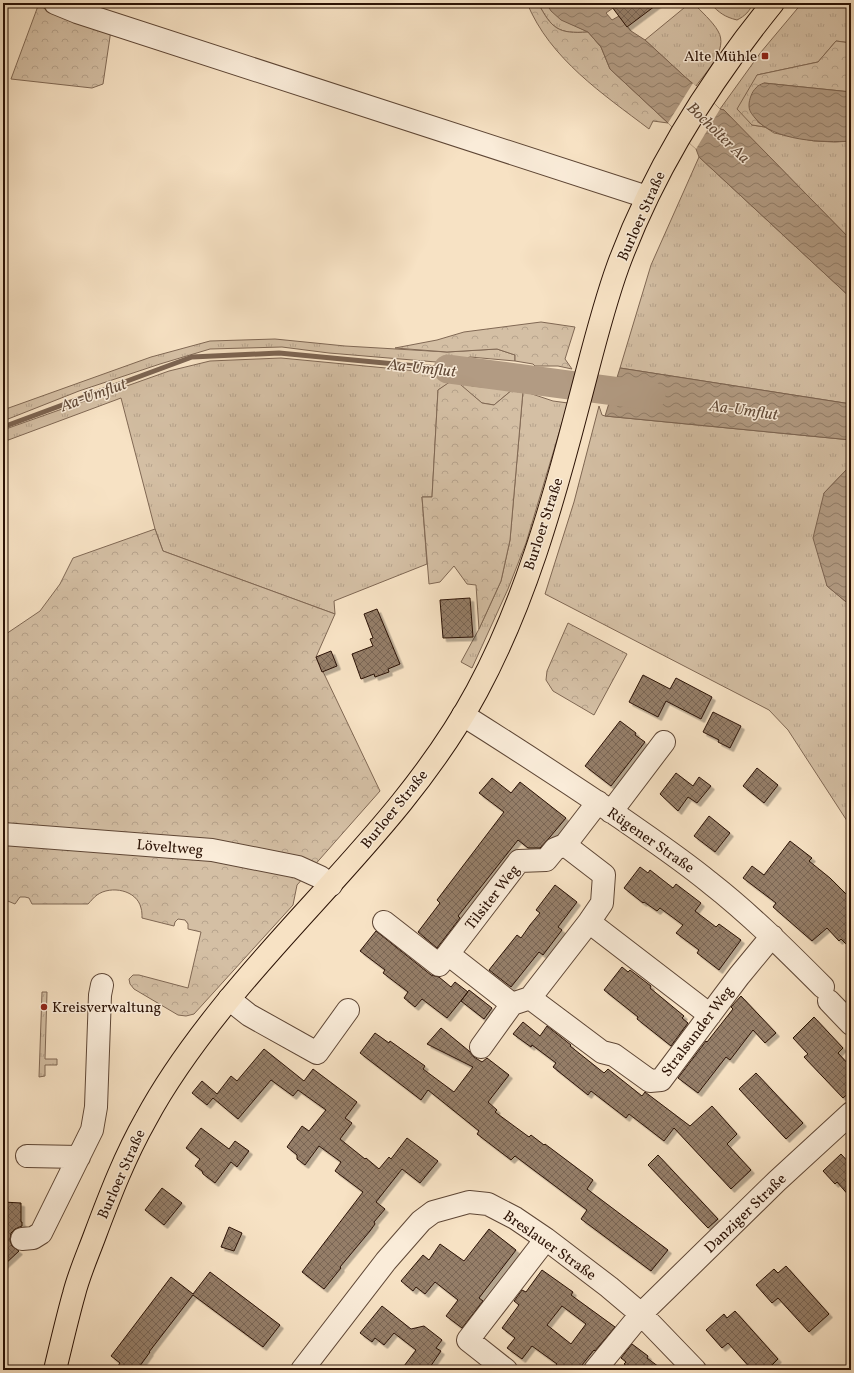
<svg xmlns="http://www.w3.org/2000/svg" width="854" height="1373" font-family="Vollkorn,serif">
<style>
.grass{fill:url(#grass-tufts);stroke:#806854}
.forest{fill:url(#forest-crowns);stroke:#806854}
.water{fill:url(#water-waves);stroke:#7c6451}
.pier{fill:#f7e2c4}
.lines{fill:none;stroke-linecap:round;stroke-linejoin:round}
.stream{stroke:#7c6451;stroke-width:5}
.river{stroke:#b29b83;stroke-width:29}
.building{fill:url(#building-cross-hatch);stroke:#2b1205;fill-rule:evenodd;filter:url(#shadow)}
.minor-casing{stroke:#5e4635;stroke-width:24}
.major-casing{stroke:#2b1205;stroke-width:24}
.minor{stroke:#faecd9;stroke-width:22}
.major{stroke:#f7e2c4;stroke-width:22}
.poi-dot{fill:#8f2418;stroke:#faecd9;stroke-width:1.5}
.labels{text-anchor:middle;stroke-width:3;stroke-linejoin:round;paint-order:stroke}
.poi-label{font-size:15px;fill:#2b1205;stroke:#faecd9;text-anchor:end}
.street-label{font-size:15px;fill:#2b1205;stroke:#faecd9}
.water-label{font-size:16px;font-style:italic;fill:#614937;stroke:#faecd9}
</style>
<defs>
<pattern id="grass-tufts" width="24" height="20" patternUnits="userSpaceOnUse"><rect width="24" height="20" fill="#d4bfa4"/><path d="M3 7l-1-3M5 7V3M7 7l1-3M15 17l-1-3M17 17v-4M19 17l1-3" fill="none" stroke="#b6a38c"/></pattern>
<pattern id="forest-crowns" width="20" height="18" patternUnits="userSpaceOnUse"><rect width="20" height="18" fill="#d4bfa4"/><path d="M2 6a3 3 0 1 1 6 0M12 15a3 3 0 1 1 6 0" fill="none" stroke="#b6a38c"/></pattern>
<pattern id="water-waves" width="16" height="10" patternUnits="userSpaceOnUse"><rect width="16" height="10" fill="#b29b83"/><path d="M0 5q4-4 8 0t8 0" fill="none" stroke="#917d69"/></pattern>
<pattern id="building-cross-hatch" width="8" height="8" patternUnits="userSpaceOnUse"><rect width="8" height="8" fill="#957e68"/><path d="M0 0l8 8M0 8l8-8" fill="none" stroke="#7a6654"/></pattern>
<filter id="shadow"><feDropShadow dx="3.5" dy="3.5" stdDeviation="0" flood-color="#0004"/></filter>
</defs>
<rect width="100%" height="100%" fill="#f7e2c4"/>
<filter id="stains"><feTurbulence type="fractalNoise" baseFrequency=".005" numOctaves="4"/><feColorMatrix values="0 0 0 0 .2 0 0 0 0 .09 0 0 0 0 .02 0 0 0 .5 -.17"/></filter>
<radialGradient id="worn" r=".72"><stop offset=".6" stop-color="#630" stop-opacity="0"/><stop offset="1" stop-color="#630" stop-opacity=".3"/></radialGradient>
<path class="grass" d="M538,3h8c10,17 27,21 42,29 -30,2 -36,-3 -50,-29z
M690,3h3c8,8 20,19 25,28 11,18 -12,41 -22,55l-11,-9 -40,-37z
M710,3h43c-3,8 -8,13 -16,17 -12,-3 -18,-7 -27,-17z
M802,3h49v40l-15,-2 -18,21 -61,13 -5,50 13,2 9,6 40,8 21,1 16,-1v99l-114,-116 -13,-14 -4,-1 41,-57z
M699,157l152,141v106l-231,-36 31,-103z
M275,339l70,7 102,6 50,-3 18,6v6l-45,-4 -22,6 -119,-10 -47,-6 -72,2 -50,15 -81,27 -76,30v-11l148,-53 59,-16z
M281,358l168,16 23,12 40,4 -18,15 -12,-2 -28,-23 -16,10 -6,107h-10l5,67 -93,37 1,13 -172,-63 -8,-22 -34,-131 -118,44v-12l166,-59 41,-10z
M523,391l30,10 15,2 -42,140 -18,46 -36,79 -11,-6 18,-33 22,-48 9,-41z
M599,406l3,9 3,1 246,24v26l-2,1 -25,26 3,93 24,20v221l-63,-97 -19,-20 -224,-116 29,-92z
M42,992h5l-2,67h12v6h-12v11l-6,1z"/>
<path class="forest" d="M527,3h11c14,26 20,31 50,29l13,15 9,22 58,54 -15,-2 -4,8c-46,-35 -99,-70 -122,-126z
M38,6l73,24 -8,54 -11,4 -81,-9z
M836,41l15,2v49l-87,-9 -6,39 7,5 -13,-2 -15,-16 20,-34 61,-13z
M541,322l34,5 -10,32 7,10 -14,-3h-23l-2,-2 -18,-3v-6l-18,-6 -50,3 -52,-4 42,-8 27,-8z
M454,379l28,24 12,2 18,-15 11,1 -13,149 -9,41 -22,48 -3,-44 -9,-1 -13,-18 -14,16 -11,2 -7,-87h10l6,-107z
M155,529l8,22 172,63 -19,43 64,134 -83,94 -4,20 -99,109 -8,2 -8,-1 -44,-26 -4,-5 -1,-5 4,-4h6l49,13 13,-56 -13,-3v-5l-3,-4 -7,-1 -3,3 -1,4 -32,-8c0,-3 0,-7 -1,-10 -4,-18 -30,-23 -44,-13 -3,2 -6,6 -9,9h-56l-3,-6 -4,-1h-5l-5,7 -12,-5v-263l37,-25 20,-27 13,-26z
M568,623l59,31 -33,61 -41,-24 -7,-11 1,-9z"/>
<path class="water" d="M546,3h63l4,5 -7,5 6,7 7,-4 12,15 14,9 75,69 4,1 127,130v58l-152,-141 -3,-8 -86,-80 -9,-22 -13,-15 -27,-12 -10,-9z
M764,83l87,9v49c-27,2 -78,0 -96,-23 -4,-5 -6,-7 -6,-13 0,-5 3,-14 7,-17 1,-2 5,-4 8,-5z
M620,368l231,36v36l-246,-24z
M851,466v140l-24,-20 -14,-48 11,-45 25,-26z"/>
<path class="pier" d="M693,83l27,26 -24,40 -28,-26z"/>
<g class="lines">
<path class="stream" d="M3,427l189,-70 87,-4 169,16"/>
<path class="river" d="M448,369l203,27"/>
</g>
<path class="building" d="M609,3h50l-32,24z
M470,598l3,39 -30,1 -3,-38z
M377,609l23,55 -12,5 1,3 -14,5 -1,-3 -13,5 -9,-25 21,-8 -3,-7 3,-1 -9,-24z
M331,651l6,15 -15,6 -6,-15z
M643,675l27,14 6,-11 36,19 -11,22 -35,-18 -8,16 -29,-15z
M713,712l28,14 -11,22 -12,-6 1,-2 -16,-8z
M620,721l16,12 -1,2 10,7 -34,44 -26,-20z
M757,768l21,17 -14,18 -21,-17z
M676,773l17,13 6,-9 12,9 -14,17 -9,-6 -10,14 -18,-17z
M492,778l19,15 9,-11 46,36 -16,19 -10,11h-12l-10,-8 -60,76 2,2 -23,30 -19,-16 22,-29 -3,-3 67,-88 -25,-19z
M709,816l21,17 -15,19 -21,-16z
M790,841l22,17 -3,3 21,17 21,21v50l-10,-10 -2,2 -12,-13 -15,13 -39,-34 3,-4 -33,-25 9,-12 12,9z
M640,867l8,6 2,-3 23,18 3,-4 25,19 -6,8 21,16 3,-3 22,16 -22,30 -22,-17 2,-3 -23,-17 7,-8 -23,-17 -3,3 -13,-9 -1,1 -19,-15z
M555,885l22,17 -19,25 4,3 -19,25 -4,-3 -28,35 -22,-17 28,-35 4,3 9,-13 10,-12 -4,-3z
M376,931l55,44 8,2 12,10 4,-5 13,10 -21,26 -25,-19 -7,8 -11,-9 4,-6 -25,-19 2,-3 -25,-19z
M622,967l6,5 2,-2 21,16 -1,2 34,28 -2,2 6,5 -17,23 -34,-27 1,-2 -34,-27z
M469,990l23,18 -8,11 -23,-18z
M741,996l35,37 -11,10 -12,-13 -23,30 -4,-3 -28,36 -20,-15 28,-37 1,1 26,-33 -2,-2z
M814,1017l29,31 -5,5 13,14v24l-8,7 -39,-41 4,-3 -15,-16z
M523,1022l17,14 7,-10 24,19 -1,1 34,27 4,-4 34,27 3,-4 45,34 22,-20 25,28 -10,10 24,26 -20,19 -57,-61 -10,13 -35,-27 -3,4 -35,-27 -3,4 -35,-28 3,-4 -24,-18 -1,2 -18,-13z
M441,1028l28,23 5,6 8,5 5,-4 22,17 -21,27 9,8 -2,2 34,25 2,-2 13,10 1,-1 48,36 -6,9 81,61 -17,21 -70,-52 6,-9 -72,-54 -4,4 -34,-26 2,-3 -51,-41 -7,10 -61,-47 15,-20 14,10 1,-2 35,25 -2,3 31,23 19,-25 -46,-23z
M264,1049l40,32 9,-12 44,33 -12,16 7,5 -12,16 25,20 1,-1 13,11 10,-12 2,2 16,-21 31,23 -18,22 -18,-14 -26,33 9,7 -11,13 1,2 -5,7 -30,36 1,1 -17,21 -22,-17 61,-80 -28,-21 6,-9 -22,-16 -14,19 -8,-6v-4l-10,-8 15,-21 7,5 17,-21 -28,-20 -5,6 -22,-16 -33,39 -25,-21 -6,7 -15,-12 10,-12 15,13 14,-18 6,5z
M756,1073l47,50 -17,16 -47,-50z
M201,1128l28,21 6,-8 14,10 -12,16 -6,-5 -16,21 -12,-9 -1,-3 -7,-5 5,-7 -14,-11z
M841,1154l10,11v33l-14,-16 -2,2 -12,-13z
M658,1155l60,64 -10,9 -60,-63z
M162,1188l20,15 -18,22 -19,-15z
M3,1202l18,1v19h1v4l-7,3 -4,4 -1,7 2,6 7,5 -16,15z
M229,1227l13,6 -8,18 -13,-4z
M489,1229l27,21 -37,48 4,3 -21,27 -16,-12 12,-16 -23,-18 -10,12 -9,-7 -3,4 -12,-10 22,-26 6,5 11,-16 24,17z
M786,1266l43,48 -20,18 -31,-34 -6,5 -16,-18 18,-16 4,4z
M542,1270l31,22 -2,3 44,32 -20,24 -1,-1 -16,20h-26l5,-6 -25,-18 -10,13 -15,-11 8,-10 -13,-10 17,-23 -5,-4 8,-11 4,2zM562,1306l24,18 -15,20 -24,-19z
M210,1272l70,53 -17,22 -70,-52 -44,57h1l-13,18h-22l5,-7 -9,-7 60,-79 22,17z
M382,1306l29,23 13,-3 18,14 -6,8 5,3 -13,19h-27l15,-20 -22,-17 -10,12 -9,-7 -3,4 -12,-9z
M735,1311l43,48 -11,11h-15l-24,-27 -6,5 -16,-18 18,-16 3,4z
M632,1344l16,12 -1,2 16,12h-31l-8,-6 2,-2 -5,-4z"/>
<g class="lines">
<g class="minor-casing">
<path id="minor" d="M55,3l22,9 570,185
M463,715c54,34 106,68 158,103 30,21 60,41 88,64 41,32 77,68 114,105
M611,812l53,-70
M3,834l209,16 86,17 22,10 11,8
M384,922l55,43 9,-11
M589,922l121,93
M530,998l72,54 12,3 36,26 11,-1 78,-104 33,-40
M229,999l20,16 68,38 31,-43
M829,1001l22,23
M512,1004l-64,-50 71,-93 27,-1 9,-11 10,-4
M481,1047l31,-43 18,-6 59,-76 13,-19 2,-28 -39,-30 33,-43
M27,1156l52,1
M22,1239l11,-1 8,-5 51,-103 4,-23 4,-112 2,-10
M302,1370l84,-109 35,-40 12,-9 36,-10 19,2 27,14 31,21 63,48 32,27 54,56
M506,1370l-38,-30 78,-101
M595,1370l46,-56 136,-133 74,-68"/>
</g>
<g class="major-casing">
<path id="major" d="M55,1370c6,-25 12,-51 19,-76 5,-20 14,-40 21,-59 15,-40 30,-79 51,-116 22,-41 50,-79 80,-116 84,-104 187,-193 251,-312 47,-87 75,-185 100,-281 13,-48 24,-97 41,-144 35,-95 91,-184 155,-263"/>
</g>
<use href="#minor" class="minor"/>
<use href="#major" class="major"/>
</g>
<g class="poi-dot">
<rect x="761" y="52" width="8" height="8" rx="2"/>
<circle cx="44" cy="1007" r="4"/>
</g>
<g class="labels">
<g class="poi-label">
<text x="757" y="61">Alte Mühle</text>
<text x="52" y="1012" text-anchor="start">Kreisverwaltung</text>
</g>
<g class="street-label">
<text transform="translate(641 216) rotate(-66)" y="5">Burloer Straße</text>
<text transform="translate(543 524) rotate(-72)" y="5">Burloer Straße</text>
<text transform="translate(394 809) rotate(-51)" y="5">Burloer Straße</text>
<text transform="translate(651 840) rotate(35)" y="5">Rügener Straße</text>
<text transform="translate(170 847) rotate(5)" y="5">Löveltweg</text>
<text transform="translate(492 897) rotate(-52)" y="5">Tilsiter Weg</text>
<text transform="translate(697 1031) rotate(-53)" y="5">Stralsunder Weg</text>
<text transform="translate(121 1174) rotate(-66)" y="5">Burloer Straße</text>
<text transform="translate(745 1213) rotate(-44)" y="5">Danziger Straße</text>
<text transform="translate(550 1245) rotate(35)" y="5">Breslauer Straße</text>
</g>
<g class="water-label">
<text transform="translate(719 132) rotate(44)" y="6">Bocholter Aa</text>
<text transform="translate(422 367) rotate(6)" y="6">Aa-Umflut</text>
<text transform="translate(93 394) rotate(-20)" y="6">Aa-Umflut</text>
<text transform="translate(744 409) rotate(8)" y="6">Aa-Umflut</text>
</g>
</g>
<rect width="854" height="1373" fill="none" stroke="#f7e2c4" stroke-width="16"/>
<rect x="4" y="4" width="846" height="1365" fill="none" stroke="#2b1205" stroke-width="2"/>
<rect x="8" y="8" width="838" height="1357" fill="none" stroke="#2b1205"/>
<rect width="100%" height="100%" filter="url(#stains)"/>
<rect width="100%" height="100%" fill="url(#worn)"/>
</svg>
